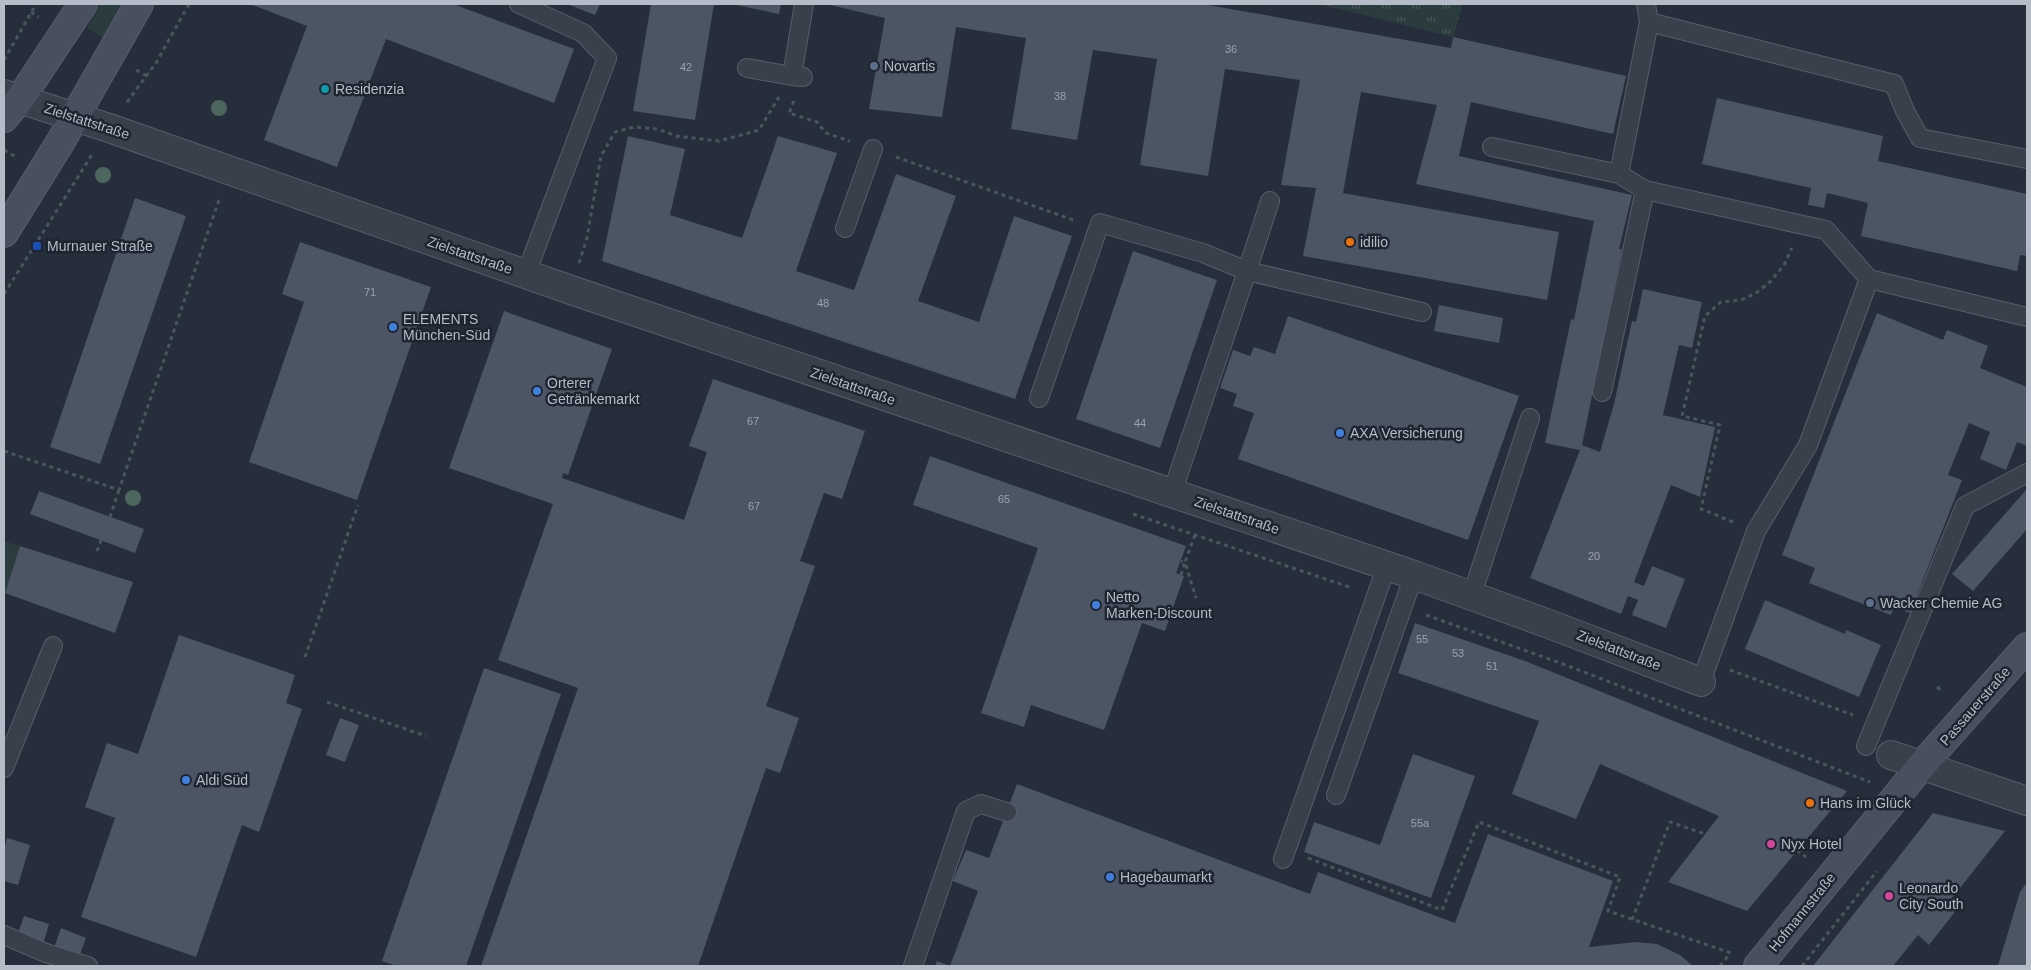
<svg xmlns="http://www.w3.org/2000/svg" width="2031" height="970" font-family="Arial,sans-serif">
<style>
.grass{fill:#2b3c3e}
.park{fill:url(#park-tufts)}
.building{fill:#4c5563}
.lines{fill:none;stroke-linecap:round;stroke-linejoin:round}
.lane-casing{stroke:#585e69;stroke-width:20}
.street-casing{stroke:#585e69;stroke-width:30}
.secondary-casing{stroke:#585e69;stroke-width:30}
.path{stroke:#48575b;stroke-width:3;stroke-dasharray:4 4;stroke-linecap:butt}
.lane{stroke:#39404b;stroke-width:18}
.street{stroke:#39404b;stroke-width:28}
.secondary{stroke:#484f5e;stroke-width:28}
.tree{fill:#4e675e}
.service-dot{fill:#5c6f8a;stroke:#1f2530;stroke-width:2}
.culture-dot{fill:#0f9aa8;stroke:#1f2530;stroke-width:2}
.food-dot{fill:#e8710a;stroke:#1f2530;stroke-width:2}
.transit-dot{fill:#1a4fb4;stroke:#1f2530;stroke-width:2}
.shop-dot{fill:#3f7fe0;stroke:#1f2530;stroke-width:2}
.hotel-dot{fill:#d1479c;stroke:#1f2530;stroke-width:2}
.labels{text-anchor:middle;stroke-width:5;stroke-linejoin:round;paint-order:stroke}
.number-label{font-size:11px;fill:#9ba2ae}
.poi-label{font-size:14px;fill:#b5bbc7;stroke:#1f2530;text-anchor:start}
.street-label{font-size:14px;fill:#b5bbc7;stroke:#1f2530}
</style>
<defs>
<pattern id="park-tufts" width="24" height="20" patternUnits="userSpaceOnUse" patternTransform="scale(1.25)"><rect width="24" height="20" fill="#2b3c3e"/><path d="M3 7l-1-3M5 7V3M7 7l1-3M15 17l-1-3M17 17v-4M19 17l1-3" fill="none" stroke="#485658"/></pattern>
</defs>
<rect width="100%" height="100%" fill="#262e3b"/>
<path class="grass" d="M100,4h24l-19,34 -18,-10z
M4,541l16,5 -15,47h-1z"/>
<path class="park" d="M1320,4h143l-10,33z"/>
<path class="building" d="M250,4h203l121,45 -20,54 -168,-64 -49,128 -73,-27 43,-114z
M567,4h33l-5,11z
M651,4h63l-19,116 -62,-9z
M732,4h49l-2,10z
M826,4h376l249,44 2,-11 173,39 -13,58 -142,-32 -12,54 173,39 -13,54h3l-40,196 18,7 14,-48 18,-83 4,1 7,-33 59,13 -10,46 -13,-3 -16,70 52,12 -15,70 -29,-12 -37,97 10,4 8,-20 33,13 -19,49 -34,-13 6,-15 -10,-4 -7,18 -91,-36 50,-128 -35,-7 26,-124 3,1 20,-99 -178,-37 21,-79 -76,-13 -18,101 216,39 -12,68 -244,-44 13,-68 -35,-3 19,-105 -75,-11 -17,107 -68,-11 17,-106 -64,-9 -16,90 -66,-11 15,-91 -70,-11 -14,90 -73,-8 16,-91z
M1717,98l166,38 -5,25 149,33v62l-7,-1 -3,16 -156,-35 7,-33 -41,-10 -3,15 -9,-2 -7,-1 3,-17 -109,-24z
M628,136l57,13 -15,66 72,23 36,-102 59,17 -41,118 58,19 42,-116 60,22 -38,105 61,21 35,-106 58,20 -57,163 -413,-138z
M135,198l51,18 -86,248 -50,-17z
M300,242l131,45 -74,213 -108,-38 55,-160 -22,-8z
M1133,251l84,29 -57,168 -84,-29z
M1439,305l64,13 -4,25 -65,-12z
M504,311l108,38 -44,126 -5,-2 -1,5 122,42 23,-68 -18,-6 24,-67 152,52 -23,68 -18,-6 -24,68 15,5 -49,140 33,12 -19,55 -14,-5 -68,198h-217l97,-278 -80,-28 55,-156 -104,-36z
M1877,313l66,27 4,-10 41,16 -8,22 47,19v59l-10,-4 -11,28 -26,-11 10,-27 -21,-9 -21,52 14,5 -52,133 -16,-6 -3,8 -82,-32 6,-15 -33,-13z
M1288,316l231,80 -51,144 -230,-81 16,-46 -21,-7 4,-12 -17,-6 13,-38 17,6 4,-9 21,7z
M930,456l256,90 -10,27 8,3 -19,55 -23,-8 -38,107 -73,-25 -7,22 -43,-14 57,-165 -125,-43z
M2027,489v40l-54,62 -21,-17z
M39,491l105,38 -9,24 -105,-39z
M20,546l113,36 -18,51 -110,-40z
M1765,600l80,34 1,-4 35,15 -22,52 -114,-48z
M1415,623l110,38 322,130 -100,120 -79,-29 51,-66 -119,-52 -24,55 -64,-25 27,-73 -141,-48z
M179,635l116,40 -9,28 16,6 -43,123 -17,-7 -46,132 -115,-40 34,-99 -30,-11 22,-64 31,11z
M484,668l77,26 -95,272h-69l-15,-5z
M340,718l19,7 -14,37 -19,-7z
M1413,754l62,22 -44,122 -127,-46 10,-30 66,23z
M1017,784l293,110 8,-22 137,51 33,-89 125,47 -24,66 47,-5 21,2 23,11 13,11h-758l2,-5 13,5 28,-75 -25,-10 13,-31 23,8z
M1933,813l72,18 -56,71 9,6 -29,37 -11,-10 -25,31h-80z
M7,838l23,7 -12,40 -14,-4v-31z
M2027,882v84h-29l22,-74z
M24,916l25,8 -6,20 -26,-8z
M61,928l25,10 -7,19 -25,-9z"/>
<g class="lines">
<g class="lane-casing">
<path id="lane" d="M519,4l64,29 24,25 -81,216
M1646,4l3,18
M747,68l45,8
M803,77l-11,-1 12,-72
M1492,147l127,27 26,16
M1619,174l30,-152 245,62 11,27 15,27 107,21
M1270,201l-23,70 175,41
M845,228l28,-79
M1869,279l158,38
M1602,392l43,-202 181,40 43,49 -61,166 -52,86 -55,151
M1039,398l61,-175 103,30 44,18 -75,222
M1472,595l58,-177
M1866,746l99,-240 62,-33
M4,768l49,-122
M1336,795l78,-220
M1283,859l104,-294
M4,935l42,18 42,13
M913,966l53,-155 15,-7 26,8"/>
</g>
<g class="street-casing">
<path id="street" d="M4,94l105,34 462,162 843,285 135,49 152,58
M1891,755l136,46"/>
</g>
<g class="secondary-casing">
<path id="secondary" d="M4,118l16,-19 63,-95
M4,233l57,-92 78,-137
M1758,966l164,-201 105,-118"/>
</g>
<path class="path" d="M31,12l8,5
M4,60l32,-56
M136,70l11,6
M794,101l-5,12 28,9 9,11 24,8
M127,102l29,-39 33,-59
M4,150l12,7
M896,157l180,64
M579,263l8,-25 14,-82 14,-24 19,-5 24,2 18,7 43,5 40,-11 20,-33
M4,294l89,-141
M4,451l115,39 101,-293
M1133,514l219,74
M110,517l9,-27
M1733,522l-32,-13 19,-84 -38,-9 23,-100 16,-14 20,-2 15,-7 14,-11 14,-17 8,-17
M1195,535l-10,27 11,36
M97,551l4,-11
M1181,575l4,-13 -4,-1
M1426,615l137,49 307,118
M305,657l53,-152
M1730,670l123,45
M1937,687l5,4
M327,702l99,34
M1797,850l9,7
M1308,858l134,52 37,-88 141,55 -12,34 123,42
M1632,920l38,-98 35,12
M1720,966l9,-11
M1802,966l75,-95"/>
<use href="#lane" class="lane"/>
<use href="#street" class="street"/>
<use href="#secondary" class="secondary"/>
</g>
<g class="tree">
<circle cx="219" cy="108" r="8"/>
<circle cx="103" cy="175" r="8"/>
<circle cx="133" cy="498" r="8"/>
</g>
<g class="service-dot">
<circle cx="874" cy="66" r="5"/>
<circle cx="1870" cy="603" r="5"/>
</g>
<circle class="culture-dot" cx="325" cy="89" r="5"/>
<g class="food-dot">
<circle cx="1350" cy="242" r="5"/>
<circle cx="1810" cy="803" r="5"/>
</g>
<rect class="transit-dot" x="32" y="241" width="10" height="10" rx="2.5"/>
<g class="shop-dot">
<circle cx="393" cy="327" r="5"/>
<circle cx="537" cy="391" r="5"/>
<circle cx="1340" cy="433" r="5"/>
<circle cx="1096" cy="605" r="5"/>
<circle cx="186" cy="780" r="5"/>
<circle cx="1110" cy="877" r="5"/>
</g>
<g class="hotel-dot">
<circle cx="1771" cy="844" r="5"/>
<circle cx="1889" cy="896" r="5"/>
</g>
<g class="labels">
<g class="number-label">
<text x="1231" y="53">36</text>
<text x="686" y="71">42</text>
<text x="1060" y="100">38</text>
<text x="370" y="296">71</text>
<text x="823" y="307">48</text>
<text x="753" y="425">67</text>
<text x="1140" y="427">44</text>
<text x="1004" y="503">65</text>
<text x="754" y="510">67</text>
<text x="1594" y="560">20</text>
<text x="1422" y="643">55</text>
<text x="1458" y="657">53</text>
<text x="1492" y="670">51</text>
<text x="1420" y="827">55a</text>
</g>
<g class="poi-label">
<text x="884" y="71">Novartis</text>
<text x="335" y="94">Residenzia</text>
<text x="1360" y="247">idilio</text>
<text x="47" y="251">Murnauer Straße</text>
<text x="403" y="324">ELEMENTS<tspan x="403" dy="16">München-Süd</tspan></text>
<text x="547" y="388">Orterer<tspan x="547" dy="16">Getränkemarkt</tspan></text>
<text x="1350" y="438">AXA Versicherung</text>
<text x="1106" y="602">Netto<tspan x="1106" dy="16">Marken-Discount</tspan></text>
<text x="1880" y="608">Wacker Chemie AG</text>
<text x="196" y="785">Aldi Süd</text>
<text x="1820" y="808">Hans im Glück</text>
<text x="1781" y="849">Nyx Hotel</text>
<text x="1120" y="882">Hagebaumarkt</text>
<text x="1899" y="893">Leonardo<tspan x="1899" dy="16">City South</tspan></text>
</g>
<g class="street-label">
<text transform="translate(87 121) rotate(18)" y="5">Zielstattstraße</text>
<text transform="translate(470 255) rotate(19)" y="5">Zielstattstraße</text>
<text transform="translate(853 386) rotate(19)" y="5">Zielstattstraße</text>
<text transform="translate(1237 515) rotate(19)" y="5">Zielstattstraße</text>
<text transform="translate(1619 650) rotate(21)" y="5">Zielstattstraße</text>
<text transform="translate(1975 706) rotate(-49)" y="5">Passauerstraße</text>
<text transform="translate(1802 912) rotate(-51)" y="5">Hofmannstraße</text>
</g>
</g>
<rect width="2031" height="970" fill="none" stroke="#b5bbc7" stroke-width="10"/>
</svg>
